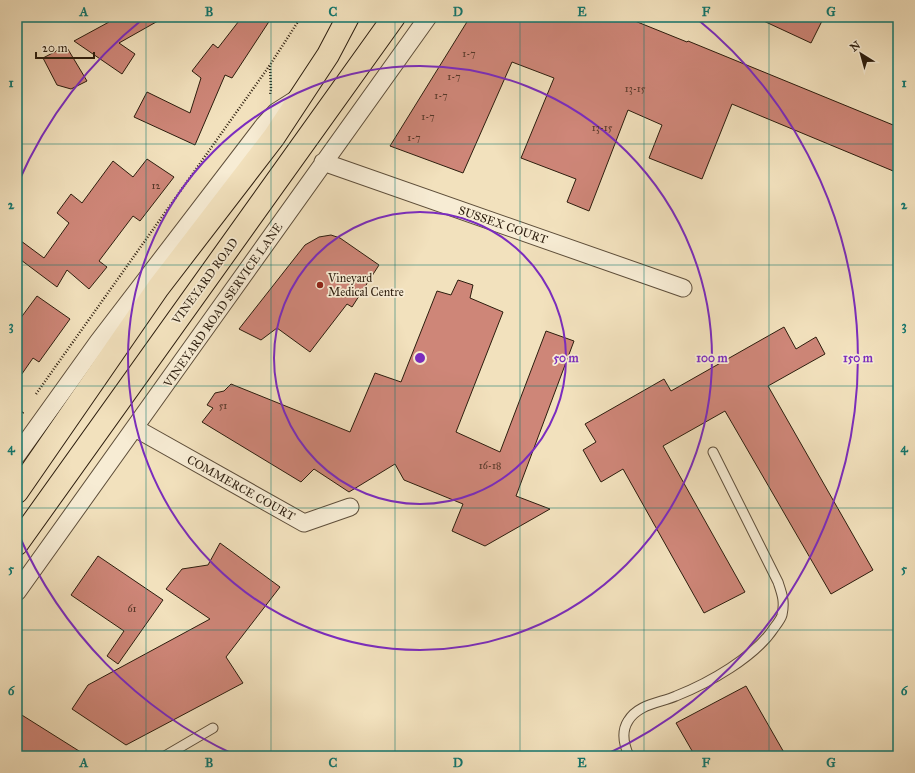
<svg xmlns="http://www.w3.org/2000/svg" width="915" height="773" font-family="'IM FELL Great Primer',serif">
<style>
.building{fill:#ce8678;stroke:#2c1d0e}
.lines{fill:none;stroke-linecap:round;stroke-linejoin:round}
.service-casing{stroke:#5e4e3a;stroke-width:11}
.minor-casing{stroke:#5e4e3a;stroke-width:19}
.primary-casing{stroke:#2c1d0e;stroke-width:24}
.path{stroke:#2c1d0e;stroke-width:2.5;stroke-dasharray:1 2;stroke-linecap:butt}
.service{stroke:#f7ecd4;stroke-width:9}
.minor{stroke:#f7ecd4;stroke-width:17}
.primary{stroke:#f2e1bd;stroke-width:22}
.grid{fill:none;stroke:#0f766e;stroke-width:1;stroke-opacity:0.55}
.ring{fill:none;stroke:#7b2cbf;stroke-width:2}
.poi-dot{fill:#8f2418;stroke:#f7ecd4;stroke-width:1.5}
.labels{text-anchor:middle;stroke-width:3.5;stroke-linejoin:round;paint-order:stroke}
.number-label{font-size:10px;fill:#543728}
.street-label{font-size:12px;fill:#2c1d0e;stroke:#f7ecd4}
.poi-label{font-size:12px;fill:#2c1d0e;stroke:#f7ecd4;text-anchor:start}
.centre{fill:#7b2cbf;stroke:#f7ecd4;stroke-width:2}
.ring-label{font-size:12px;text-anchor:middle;font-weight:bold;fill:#7b2cbf;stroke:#f7ecd4;stroke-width:3.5;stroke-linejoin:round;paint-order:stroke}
.neatline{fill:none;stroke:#0f766e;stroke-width:1.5}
.grid-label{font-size:13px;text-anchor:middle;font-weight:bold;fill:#0f766e}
</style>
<rect width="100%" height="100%" fill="#f2e1bd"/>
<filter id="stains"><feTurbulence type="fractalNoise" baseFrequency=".005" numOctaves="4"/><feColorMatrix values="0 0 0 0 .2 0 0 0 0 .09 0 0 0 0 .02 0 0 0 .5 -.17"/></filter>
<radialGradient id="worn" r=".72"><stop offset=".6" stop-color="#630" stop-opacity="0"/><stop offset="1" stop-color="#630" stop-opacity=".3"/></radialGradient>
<path class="building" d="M106,17h59l-46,26 16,11 -13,20 -48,-33 35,-19z
M242,17h30l-40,61 -7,-3 -30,70 -61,-28 13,-25 43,21 11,-35 -9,-7 21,-27 5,4z
M470,17h155l62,25 1,-1 210,86v46l-166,-69 -30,75 -53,-21 13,-33 -34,-15 -39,101 -22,-9 9,-23 -55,-21 33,-80 -42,-16 -49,111 -73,-27z
M755,17h69l-13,26z
M66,46l21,35 -16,8 -14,-4 -14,-27z
M147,159l27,18 -34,44 -7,-5 -34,45 8,6 -18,22 -22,-19 -10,17 -40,-30v-19l27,20 25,-35 -12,-10 14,-19 11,9 31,-42 20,16z
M331,235l9,3 39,27 -27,42 -5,-3 -37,48 -33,-24 -16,12 -22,-11 66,-84 14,-8z
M458,280l15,5 -3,13 33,14 -47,120 44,20 46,-121 28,10 -58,155 34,13 -65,37 -33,-15 11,-27 -59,-24 -9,-16 -46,28 -35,-23 -13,13 -99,-60 11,-14 -6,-3 8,-12 9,-2 7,-7 119,48 25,-59 26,9 36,-91 14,4z
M37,296l33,23 -31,43 -6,-4 -16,23v-58z
M784,327l12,22 20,-12 9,17 -57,32 105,184 -42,24 -106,-183 -62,35 82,146 -41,21 -81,-144 -22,13 -18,-32 13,-8 -11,-18 79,-45 7,12z
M220,543l60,44 -54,70 17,26 -117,62 -54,-36 16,-24 122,-66 -44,-30 16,-20 26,-4z
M98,556l65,44 -45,64 -11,-8 17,-25 -53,-36z
M746,686l40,70h-91l-19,-33z
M17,712l70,44h-70z"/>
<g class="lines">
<g class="service-casing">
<path id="service" d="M165,756l48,-28
M629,756c-5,-11 -8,-24 -1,-35 10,-17 32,-18 48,-25 33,-13 79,-39 98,-68 3,-4 7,-9 8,-13 3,-14 0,-21 -4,-33l-65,-130"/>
</g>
<g class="minor-casing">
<path id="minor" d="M323,162l360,126
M135,428l169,95 46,-16
M17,455l81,-113 166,-217 12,-13 22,-14
M17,592c138,-191 273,-384 411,-575"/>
</g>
<g class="primary-casing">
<path id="primary" d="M17,492l141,-204 116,-151 54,-82 20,-38
M17,544l377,-527"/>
</g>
<path class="path" d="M270,66l1,23 -1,6
M36,394l234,-329 31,-48
M17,420l7,-9"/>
<use href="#service" class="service"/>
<use href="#minor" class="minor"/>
<use href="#primary" class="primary"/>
</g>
<path class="grid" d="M146,17v739M271,17v739M395,17v739M520,17v739M644,17v739M769,17v739M17,144h881M17,265h881M17,386h881M17,508h881M17,630h881"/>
<g class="ring">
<circle cx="420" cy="358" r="146"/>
<circle cx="420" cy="358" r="292"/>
<path d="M235 755A438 438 0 0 1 18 533M18 183A438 438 0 0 1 144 18M696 18A438 438 0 0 1 605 755"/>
</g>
<circle class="poi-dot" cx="320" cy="285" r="4"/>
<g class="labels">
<g class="number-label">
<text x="469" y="57">1-7</text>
<text x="454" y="80">1-7</text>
<text x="635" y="92">13-15</text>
<text x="441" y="99">1-7</text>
<text x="428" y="120">1-7</text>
<text x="602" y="131">13-15</text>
<text x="414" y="141">1-7</text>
<text x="156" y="189">12</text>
<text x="223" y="409">51</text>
<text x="490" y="469">16-18</text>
<text x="132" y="612">61</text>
</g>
<g class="street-label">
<text transform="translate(503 225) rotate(19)" y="4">SUSSEX COURT</text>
<text transform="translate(205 281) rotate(-54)" y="4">VINEYARD ROAD</text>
<text transform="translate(223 305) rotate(-55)" y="4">VINEYARD ROAD SERVICE LANE</text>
<text transform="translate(241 488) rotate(29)" y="4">COMMERCE COURT</text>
</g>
<g class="poi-label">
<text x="328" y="282">Vineyard<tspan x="328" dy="14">Medical Centre</tspan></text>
</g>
</g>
<circle cx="420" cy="358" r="6" class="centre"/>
<g class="ring-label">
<text x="566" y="362">50 m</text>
<text x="712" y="362">100 m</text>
<text x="858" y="362">150 m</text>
</g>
<rect width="915" height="773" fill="none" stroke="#f2e1bd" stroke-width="44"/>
<g transform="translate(861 54) rotate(323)" stroke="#f7ecd4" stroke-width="3" paint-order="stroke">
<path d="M0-3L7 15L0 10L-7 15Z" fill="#2c1d0e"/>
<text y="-6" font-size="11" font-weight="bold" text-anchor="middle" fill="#2c1d0e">N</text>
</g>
<path d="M36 52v6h58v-6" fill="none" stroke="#2c1d0e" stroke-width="2"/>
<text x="42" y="52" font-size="12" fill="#2c1d0e" stroke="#f7ecd4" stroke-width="3" paint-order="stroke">20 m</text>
<rect x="22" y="22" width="871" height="729" class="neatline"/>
<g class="grid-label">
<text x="84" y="16">A</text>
<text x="209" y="16">B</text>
<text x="333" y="16">C</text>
<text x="458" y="16">D</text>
<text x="582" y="16">E</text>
<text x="706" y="16">F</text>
<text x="831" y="16">G</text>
<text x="11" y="87">1</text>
<text x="904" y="87">1</text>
<text x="11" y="209">2</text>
<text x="904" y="209">2</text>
<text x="11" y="330">3</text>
<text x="904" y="330">3</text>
<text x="11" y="452">4</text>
<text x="904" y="452">4</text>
<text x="11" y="573">5</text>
<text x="904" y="573">5</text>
<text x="11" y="695">6</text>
<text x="904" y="695">6</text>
<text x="84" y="767">A</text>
<text x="209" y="767">B</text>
<text x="333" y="767">C</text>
<text x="458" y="767">D</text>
<text x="582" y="767">E</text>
<text x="706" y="767">F</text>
<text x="831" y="767">G</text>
</g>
<rect width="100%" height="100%" filter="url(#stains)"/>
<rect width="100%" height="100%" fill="url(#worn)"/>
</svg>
